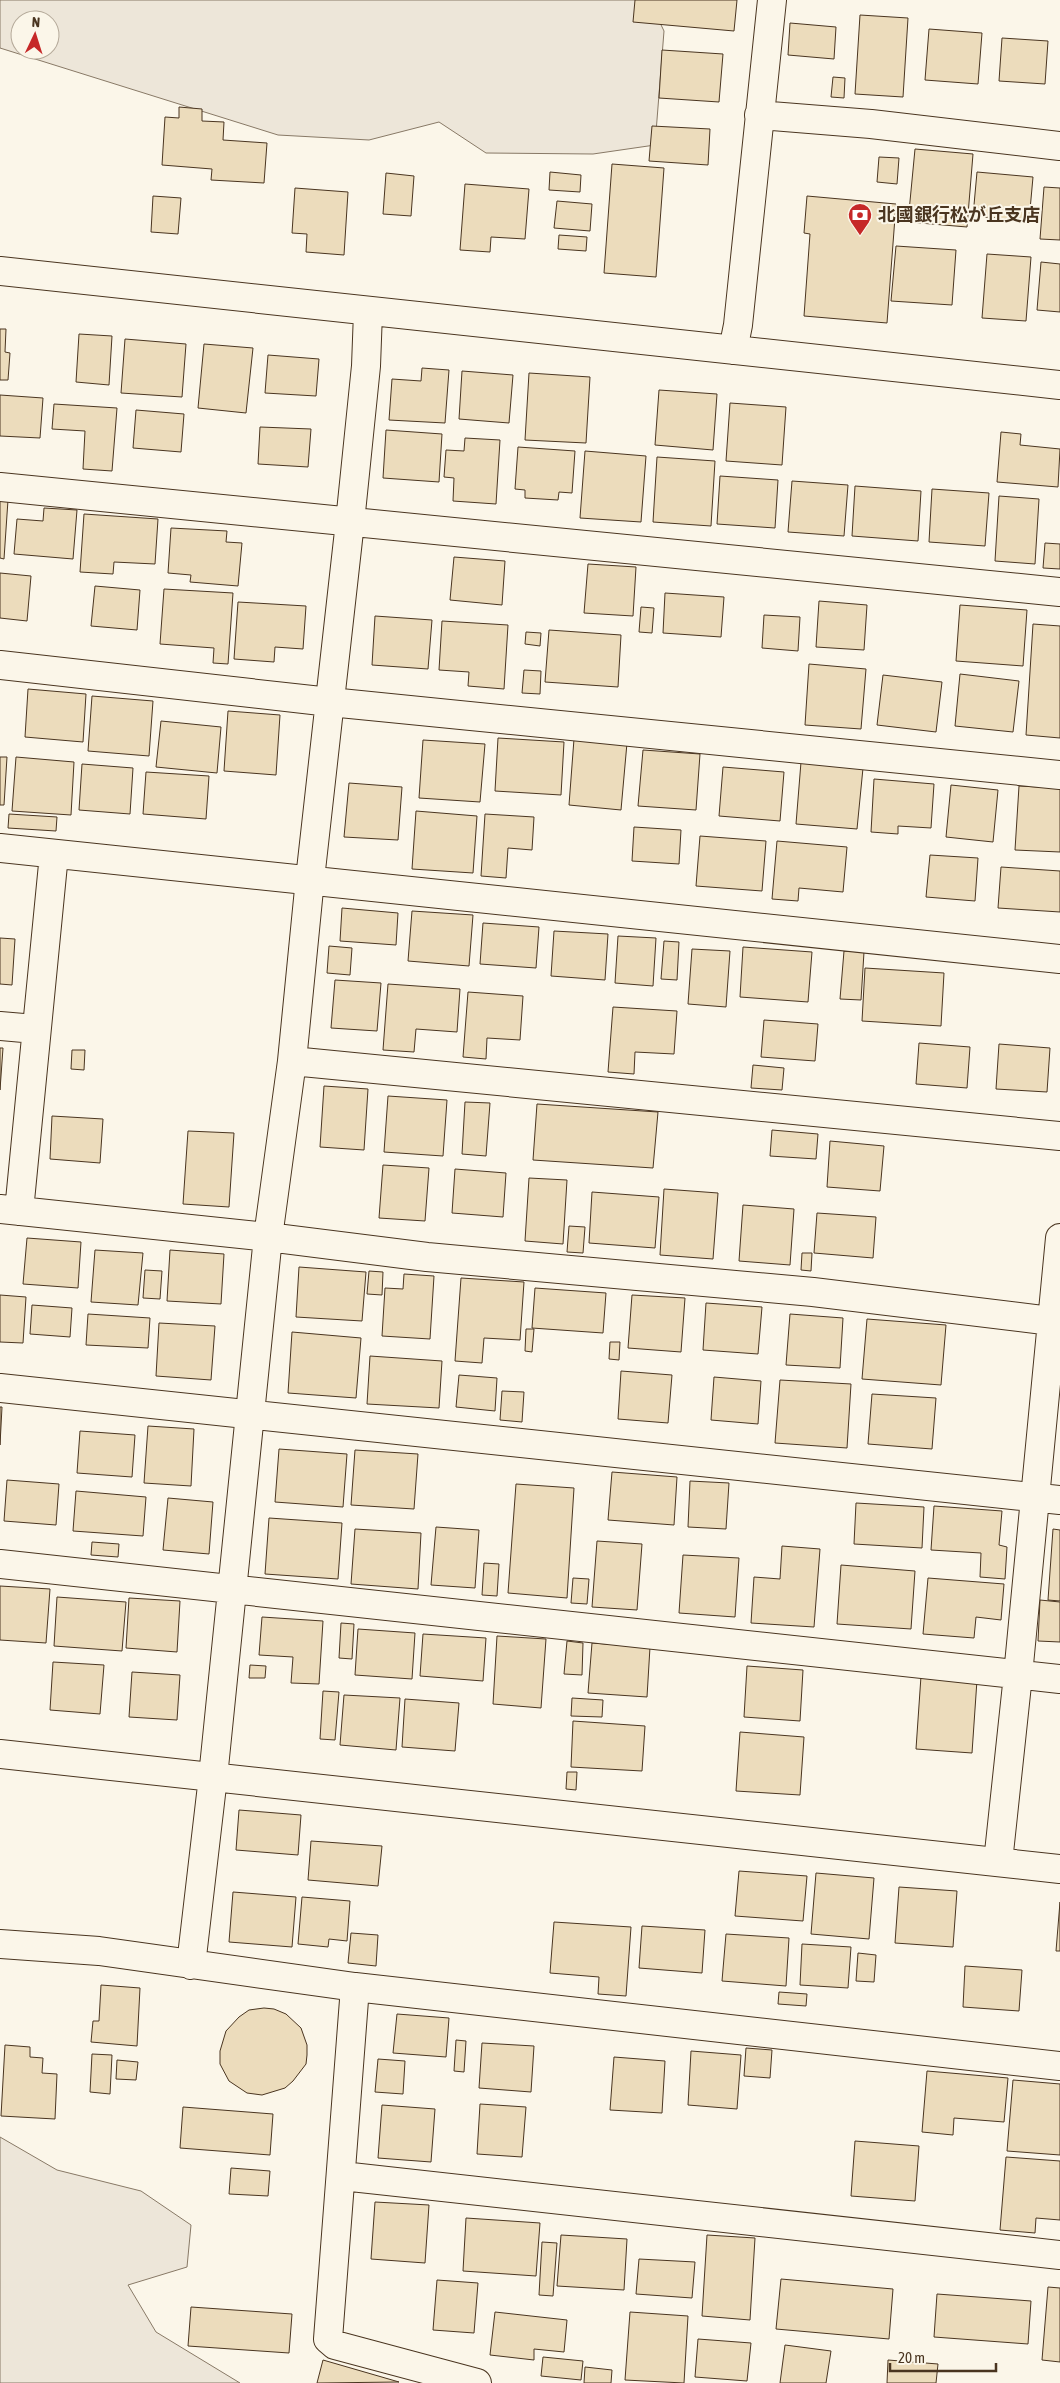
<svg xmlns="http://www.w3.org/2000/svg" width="1060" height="2383" font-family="'Asap Condensed','Noto Sans JP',sans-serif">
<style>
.green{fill:#ede6d9;stroke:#887966;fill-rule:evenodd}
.building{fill:#ecdcbc;stroke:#4a3520}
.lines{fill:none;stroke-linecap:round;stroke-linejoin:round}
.minor-casing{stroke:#4a3520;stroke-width:30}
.minor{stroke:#fbf6e9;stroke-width:28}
.labels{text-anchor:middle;stroke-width:4;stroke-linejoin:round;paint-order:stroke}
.poi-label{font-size:18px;font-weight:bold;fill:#4a3520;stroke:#fbf6e9;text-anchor:start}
</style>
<rect width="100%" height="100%" fill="#fbf6e9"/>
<path class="green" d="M0,0h649l15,31 -9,114 -62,9 -107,-1 -47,-31 -70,18 -91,-5 -278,-87zM20,20h30v30h-30z
M0,2137l57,33 84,21 50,34 -4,42 -59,18 28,47 84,51h-240z"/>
<path class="building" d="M635,0h102l-3,31 -101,-9z
M860,15l48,3 -5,79 -48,-3z
M790,23l46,4 -2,32 -46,-4z
M929,29l53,4 -4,51 -53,-4z
M1002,38l46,3 -3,43 -46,-3z
M662,50l61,4 -4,48 -60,-4z
M833,77l12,1 -1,20 -13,-1z
M179,107l23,2v12l22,1 -1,18 44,3 -3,40 -53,-3 1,-11 -50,-4 3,-48 14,1z
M652,126l58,3 -2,36 -59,-4z
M915,149l58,5 -6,73 -59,-5z
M879,157l20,1 -2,26 -20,-2z
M612,164l52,4 -8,109 -52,-4z
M550,172l31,3 -1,17 -31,-2z
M977,172l56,5 -4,44 -56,-5z
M386,173l28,3 -3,40 -28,-2z
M465,184l64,5 -4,50 -34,-2 -1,15 -30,-2z
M1044,187l16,1v52l-20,-1z
M295,188l53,4 -4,63 -38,-3 1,-18 -15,-1z
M153,196l28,2 -3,36 -27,-2z
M807,196l89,8 -9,119 -83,-7 6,-82 -6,-1z
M557,201l35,3 -2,27 -36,-3z
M559,235l28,2 -1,14 -28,-2z
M896,246l60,4 -4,55 -61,-4z
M987,254l44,3 -5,64 -44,-3z
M1041,262l19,2v48l-23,-2z
M0,329h6l-1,23 5,1 -2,27h-8z
M79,334l33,2 -3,49 -33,-3z
M125,339l61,5 -4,53 -61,-4z
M204,344l49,4 -7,65 -48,-5z
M268,355l51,4 -3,37 -51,-3z
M422,368l27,2 -4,53 -56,-3 3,-41 29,2z
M462,371l51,4 -4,48 -50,-4z
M529,373l61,4 -4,66 -61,-3z
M659,390l58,4 -4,56 -58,-5z
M0,395l43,3 -3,40 -40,-2z
M730,403l56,4 -4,58 -56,-4z
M54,404l63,4 -5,63 -29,-2 2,-38 -33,-2z
M136,410l48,4 -3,38 -48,-4z
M260,427l51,2 -3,38 -50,-3z
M386,430l56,4 -3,48 -56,-4z
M1001,432l20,2 -1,11 40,4 -2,38 -61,-5z
M465,438l35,2 -4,64 -43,-3 1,-23 -10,-1 2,-27 18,1z
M518,447l57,4 -3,42 -13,-1 -1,8 -33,-2v-8l-10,-1z
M585,451l61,5 -5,66 -61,-4z
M657,457l58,4 -4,65 -58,-4z
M720,476l58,4 -3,48 -58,-4z
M792,481l56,4 -4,51 -56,-4z
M855,486l66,5 -3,50 -66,-5z
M932,489l57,4 -4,53 -56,-4z
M999,496l40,3 -4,65 -40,-3z
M0,500h8l-4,59 -4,-1z
M44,508l33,2 -4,49 -59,-5 3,-35 26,2z
M84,514l74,5 -3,45 -41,-2 -1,12 -33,-2z
M171,528l56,3 -1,11 16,1 -4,43 -48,-4 1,-7 -23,-2z
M1045,543l15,1v25l-17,-1z
M454,557l51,4 -3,44 -52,-5z
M588,564l48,3 -3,49 -49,-3z
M0,573l31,3 -4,45 -27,-3z
M95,586l45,4 -3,40 -46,-4z
M164,589l69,4 -5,71 -15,-1 1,-15 -54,-4z
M665,593l59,4 -3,40 -58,-4z
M819,601l48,4 -3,45 -48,-3z
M238,602l68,4 -3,43 -28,-2 -1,15 -40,-3z
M960,605l67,5 -4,56 -67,-5z
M641,607l13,1 -2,25 -13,-1z
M764,615l36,2 -2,34 -36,-3z
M375,616l57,4 -4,49 -56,-4z
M442,621l66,4 -4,64 -36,-3 1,-14 -30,-2z
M1033,624l27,2v112l-34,-3z
M549,630l72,5 -3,52 -73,-5z
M526,632l15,1 -1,13 -15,-2z
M809,664l57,5 -5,60 -56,-4z
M524,670l17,1 -1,23 -18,-1z
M960,674l59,7 -6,51 -58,-6z
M883,675l59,7 -6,50 -59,-7z
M28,689l58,5 -3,48 -58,-5z
M92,696l61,5 -4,55 -61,-5z
M228,711l52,4 -4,60 -52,-4z
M161,721l60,6 -4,46 -61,-6z
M498,738l66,4 -3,53 -66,-4z
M574,739l53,4 -6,67 -52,-5z
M423,740l62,4 -5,58 -61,-4z
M643,750l57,4 -4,56 -58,-4z
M0,757h7l-3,48h-4z
M16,757l58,5 -3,53 -59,-4z
M801,762l62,6 -6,61 -61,-5z
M82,764l51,4 -3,46 -51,-4z
M723,767l61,5 -4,49 -61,-5z
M146,772l63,4 -3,43 -63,-5z
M874,779l60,5 -3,44 -33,-2v8l-27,-2z
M349,783l53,4 -4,53 -54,-3z
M951,785l47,5 -5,52 -47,-5z
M1019,786l41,2v64l-45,-2z
M416,811l61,5 -4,57 -61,-4z
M9,814l48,3 -1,14 -48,-3z
M485,814l49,3 -2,33 -24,-2 -2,30 -25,-2z
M634,827l47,3 -2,34 -47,-3z
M700,836l66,5 -4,50 -66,-5z
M777,841l70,6 -4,45 -44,-4 -1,13 -26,-2z
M930,855l48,3 -3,43 -49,-4z
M1001,867l59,4v41l-62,-4z
M342,908l56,5 -2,32 -56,-4z
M412,911l61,4 -4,51 -61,-5z
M483,923l56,4 -3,41 -56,-4z
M554,931l54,3 -3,46 -54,-4z
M618,936l38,2 -3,48 -38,-3z
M0,938l15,1 -3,46 -12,-1z
M664,941l15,1 -2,38 -16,-1z
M329,946l23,2 -2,27 -23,-2z
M743,947l69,5 -4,50 -68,-5z
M692,949l38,2 -4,56 -38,-3z
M844,951l20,1 -3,48 -21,-1z
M865,968l79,5 -3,53 -79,-5z
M335,980l46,3 -4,48 -46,-3z
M388,984l72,5 -3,43 -41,-3 -2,23 -31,-2z
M468,992l55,4 -3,44 -33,-2 -1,21 -23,-2z
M613,1007l64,4 -3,43 -39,-2 -1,22 -26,-2z
M764,1020l54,4 -3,37 -54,-4z
M919,1043l51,4 -3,41 -51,-4z
M999,1044l51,4 -3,44 -51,-3z
M0,1048h3l-3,42z
M72,1050h13l-1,20 -13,-1z
M753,1065l31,3 -2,22 -31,-2z
M324,1086l44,3 -4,61 -44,-3z
M388,1096l59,4 -4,56 -59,-4z
M465,1102l25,1 -4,53 -24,-2z
M537,1104l121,8 -5,56 -120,-8z
M52,1116l51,3 -3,44 -50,-4z
M772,1130l46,4 -2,25 -46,-3z
M188,1131l46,2 -5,74 -46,-3z
M830,1141l54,5 -4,45 -53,-4z
M383,1165l46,3 -4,53 -46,-3z
M455,1169l51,4 -3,44 -51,-4z
M529,1178l38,2 -4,64 -38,-3z
M664,1189l54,4 -5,66 -53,-4z
M592,1192l67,5 -4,51 -66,-5z
M743,1205l51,4 -4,56 -51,-4z
M817,1213l59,4 -3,41 -59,-5z
M569,1226l16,1 -2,26 -16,-1z
M27,1238l54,4 -3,46 -55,-4z
M95,1250l48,3 -5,52 -47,-3z
M170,1250l54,4 -3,50 -54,-3z
M802,1253h10l-1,18 -10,-1z
M299,1267l67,5 -4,49 -66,-4z
M145,1270l17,1 -2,28 -17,-1z
M369,1271l14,1 -1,23 -15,-1z
M404,1274l30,2 -4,63 -48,-3 3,-48 18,1z
M461,1278l63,4 -4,58 -36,-2 -2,25 -27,-2z
M535,1288l71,5 -3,40 -71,-5z
M0,1295l26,2 -3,46 -23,-1z
M632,1295l53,3 -4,54 -53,-4z
M706,1303l56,4 -4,47 -55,-4z
M32,1305l40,3 -2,29 -40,-3z
M88,1314l62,4 -2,30 -62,-3z
M790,1314l53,4 -3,50 -54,-3z
M867,1319l79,6 -5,60 -79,-6z
M159,1323l56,3 -4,54 -55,-4z
M526,1329h8l-2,23 -7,-1z
M292,1332l69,6 -5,60 -68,-5z
M610,1342h10l-1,18 -10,-1z
M370,1356l72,5 -3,47 -72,-4z
M621,1371l51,4 -4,48 -50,-4z
M459,1375l38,3 -2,33 -39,-4z
M714,1377l47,4 -3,43 -47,-4z
M780,1380l71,4 -4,64 -72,-5z
M502,1391l22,1 -2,30 -22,-2z
M872,1394l64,4 -4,51 -64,-5z
M0,1407h2l-2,38z
M148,1426l46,3 -3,57 -47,-3z
M80,1431l55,4 -3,42 -55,-4z
M279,1449l68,5 -4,53 -68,-5z
M355,1450l63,4 -4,55 -63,-4z
M612,1472l65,5 -3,48 -66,-5z
M7,1480l52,4 -3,41 -52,-4z
M690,1481l39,2 -3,46 -38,-2z
M516,1484l58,4 -7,110 -59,-5z
M76,1491l70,6 -3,39 -70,-5z
M168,1498l45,4 -4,52 -46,-4z
M856,1503l68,4 -2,41 -68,-4z
M934,1506l68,5 -3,34 8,2 -2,32 -25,-2 1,-24 -50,-3z
M269,1518l73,5 -4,56 -73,-5z
M436,1527l43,3 -4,58 -44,-3z
M355,1529l66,4 -3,56 -67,-5z
M1053,1529l7,1v71l-12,-1z
M597,1541l45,3 -5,66 -45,-3z
M92,1542l27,2 -1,13 -27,-2z
M782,1546l38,3 -6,78 -63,-4 3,-46 26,2z
M683,1555l56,3 -4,59 -56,-4z
M484,1563l15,1 -2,32 -15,-1z
M841,1565l74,6 -4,58 -74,-5z
M573,1578l16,1 -2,25 -16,-1z
M928,1578l76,6 -3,36 -25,-3 -2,21 -51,-4z
M0,1586l50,3 -4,54 -46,-3z
M57,1597l69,5 -4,49 -68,-5z
M129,1598l51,3 -3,51 -51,-4z
M1040,1600l20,2v40l-22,-1z
M262,1617l61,4 -4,63 -28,-1 2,-26 -34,-2z
M341,1623l13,1 -2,35 -13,-1z
M358,1629l57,4 -3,46 -57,-4z
M423,1634l63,4 -3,43 -63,-5z
M497,1636l49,3 -5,69 -48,-4z
M567,1641l16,2 -1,32 -18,-1z
M592,1643l58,4 -3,50 -59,-4z
M53,1662l51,3 -4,49 -50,-4z
M250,1665l16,1 -1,12h-16z
M747,1666l56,4 -3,51 -56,-4z
M132,1672l48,3 -3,45 -48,-3z
M921,1676l56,4 -5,73 -56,-4z
M323,1691l16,1 -4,48 -15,-1z
M344,1695l56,3 -4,52 -56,-5z
M572,1698l31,2 -1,17 -31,-1z
M405,1699l54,4 -4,48 -53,-4z
M573,1721l72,5 -3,45 -71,-4z
M740,1732l64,5 -4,58 -64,-4z
M567,1772h10l-1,18 -10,-1z
M239,1810l62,5 -3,40 -62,-5z
M311,1841l71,5 -4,40 -70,-6z
M739,1871l68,5 -4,45 -68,-5z
M816,1873l58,5 -5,61 -58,-5z
M899,1887l58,4 -4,56 -58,-4z
M233,1892l63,5 -4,50 -63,-5z
M302,1897l48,4 -3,40 -18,-2 -1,8 -30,-3z
M1060,1902v49h-4z
M554,1922l77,5 -5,69 -28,-2 1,-17 -49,-4z
M642,1926l63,4 -3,43 -63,-5z
M351,1933l27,2 -2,31 -28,-3z
M726,1934l63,4 -3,48 -64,-5z
M802,1944l49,3 -3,41 -48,-3z
M858,1953l18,2 -2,27 -18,-1z
M965,1966l57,4 -3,41 -56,-4z
M101,1985l39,3 -3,58 -46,-4 2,-21h6z
M779,1992l28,2 -1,12 -28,-2z
M264,2008l10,1 12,5 15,14 6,17v10l-1,9 -13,17 -8,7 -23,7 -15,-2 -18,-12 -9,-17v-13l6,-20 13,-14 10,-7z
M397,2014l52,4 -3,39 -53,-4z
M456,2040l10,1 -2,31 -10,-1z
M482,2043l52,3 -3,46 -52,-4z
M5,2045l25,2v10l13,1 -1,15 15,1 -2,45 -54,-3z
M746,2048l26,2 -2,28 -26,-2z
M691,2051l50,4 -4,54 -49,-4z
M92,2054l20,1 -2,39 -20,-2z
M614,2057l51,4 -3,52 -52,-3z
M378,2059l27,2 -2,33 -28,-2z
M117,2060l21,2 -2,18 -20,-1z
M927,2071l81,7 -4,44 -50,-4 -1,17 -31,-3z
M1013,2080l47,4v71l-53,-4z
M480,2104l46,3 -4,50 -45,-3z
M382,2105l53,4 -4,53 -53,-4z
M183,2107l90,7 -3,41 -90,-7z
M855,2141l64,5 -4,55 -64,-5z
M1006,2157l54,4v59l-24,-2 -1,15 -35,-3z
M231,2168l39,3 -2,25 -39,-2z
M375,2202l54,3 -4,58 -54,-4z
M466,2218l74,5 -4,53 -73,-5z
M561,2235l66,4 -3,51 -67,-4z
M707,2235l48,3 -5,82 -48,-4z
M542,2242l15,1 -4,53 -14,-1z
M639,2259l56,3 -3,36 -56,-4z
M781,2279l112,10 -4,50 -113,-10z
M437,2280l41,3 -4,50 -41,-3z
M1048,2287l12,1v74l-18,-2z
M937,2294l94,7 -3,43 -94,-7z
M191,2307l101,7 -3,39 -101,-7z
M495,2312l72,8 -3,32 -30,-3v11l-44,-5z
M630,2312l58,4 -4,67 -59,-3z
M698,2339l53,4 -4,38 -52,-4z
M785,2345l46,6 -5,32h-46z
M543,2357l40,4 -2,19 -40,-4z
M323,2360l76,22 -82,1z
M888,2360l50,4 -2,19h-49z
M585,2367l27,3 -1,13h-27z"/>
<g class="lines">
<g class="minor-casing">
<path id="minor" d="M759,115l112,9 189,22
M0,271l1060,114
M733,350l5,-25 34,-325
M0,487l1060,105
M0,665l330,37 730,73
M0,848l1060,111
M0,1026l35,3
M292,1061l768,75
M0,1209l268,28 159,20 386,35 247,30
M19,1211l35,-357
M0,1388l1060,112
M0,1564l1060,115
M0,1754l1060,115
M998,1862l20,-187 42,-437
M0,1944l99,7 256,36 705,79
M191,1965l22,-188 55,-540 24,-176 18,-182 40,-357 16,-156 2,-54
M355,1987l-27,352 7,6 142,38
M342,2176l718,79"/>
</g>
<use href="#minor" class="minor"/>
</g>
<defs>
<g id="bank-pin" transform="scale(1.25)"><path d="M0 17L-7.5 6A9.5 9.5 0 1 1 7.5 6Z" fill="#c62828" stroke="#fbf6e9"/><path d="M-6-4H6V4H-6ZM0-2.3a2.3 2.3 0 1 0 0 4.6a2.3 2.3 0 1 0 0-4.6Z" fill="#fff"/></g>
</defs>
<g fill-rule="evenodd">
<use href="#bank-pin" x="860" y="215"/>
</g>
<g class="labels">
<g class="poi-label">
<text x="878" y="221">北國銀行松が丘支店</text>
</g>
</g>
<g transform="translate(35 35) rotate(4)"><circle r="24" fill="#fbf6e9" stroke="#b4a999"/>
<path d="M0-4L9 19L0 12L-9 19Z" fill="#c62828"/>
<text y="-8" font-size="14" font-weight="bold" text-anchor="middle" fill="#4a3520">N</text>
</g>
<path d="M890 2363v8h106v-8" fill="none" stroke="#4a3520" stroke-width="2.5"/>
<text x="898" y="2363" font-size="15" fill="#4a3520" stroke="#fbf6e9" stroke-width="4" paint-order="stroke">20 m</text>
</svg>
